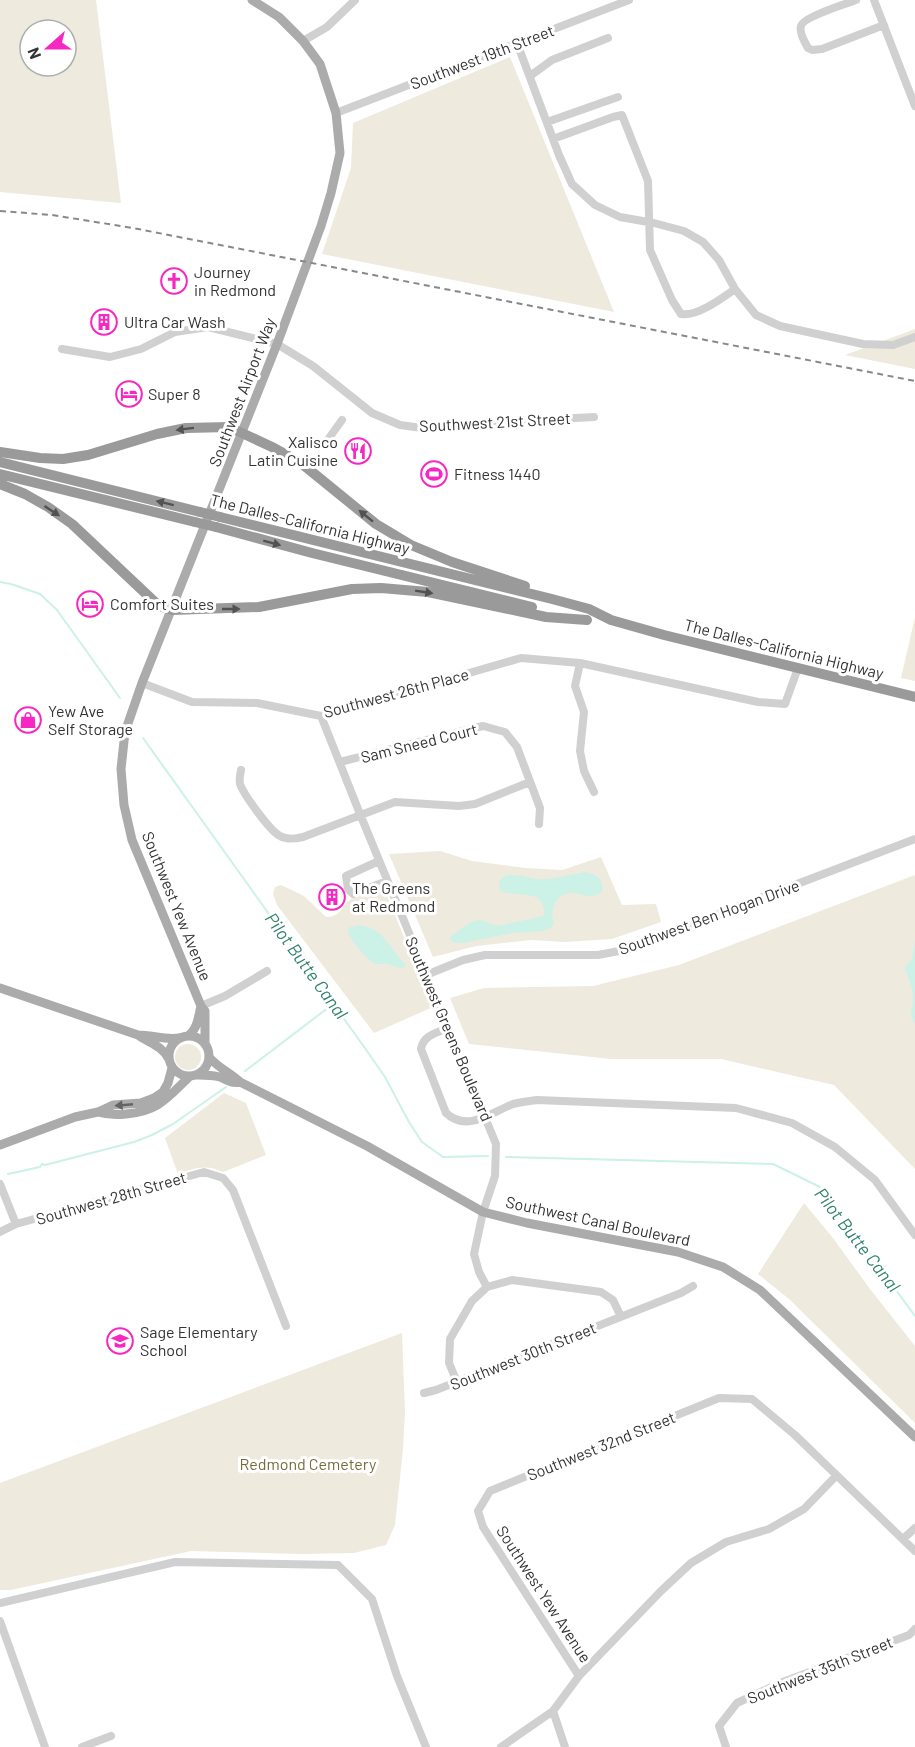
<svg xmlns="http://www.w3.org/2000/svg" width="915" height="1747" font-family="Barlow,sans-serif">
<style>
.green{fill:#eeeadd;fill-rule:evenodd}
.water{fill:#ccf1e7}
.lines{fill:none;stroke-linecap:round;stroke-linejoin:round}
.stream{stroke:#ccf1e7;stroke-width:2}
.minor{stroke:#d0d0d0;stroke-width:8}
.major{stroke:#ababab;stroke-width:9}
.highway{stroke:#9a9a9a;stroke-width:10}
.rail{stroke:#888;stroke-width:2;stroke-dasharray:6 4.5;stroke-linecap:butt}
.highway-bridge{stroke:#9a9a9a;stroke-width:10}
.oneway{fill:#525252}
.oneway2{fill:#636363}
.labels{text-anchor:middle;stroke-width:6;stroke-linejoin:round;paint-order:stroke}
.street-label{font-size:16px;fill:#333;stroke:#fff}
.poi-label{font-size:16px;fill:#333;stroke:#fff;text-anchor:start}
.park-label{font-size:16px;fill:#746d3a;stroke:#fff}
.water-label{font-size:18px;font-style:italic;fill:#2f836b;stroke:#fff}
</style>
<rect width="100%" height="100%" fill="#fff"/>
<path class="green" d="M0,0h96l25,203 -121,-11zM30,30h36v36h-36z
M510,57l104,255 -292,-58 29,-86 2,-45z
M915,329v40l-70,-14z
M915,617v64l-14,-3z
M440,851l32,10 53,7 37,2 39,-13 21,48 34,-1 5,18 -49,17 -47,3 -34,-2 -55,6 -43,11 -44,-103z
M915,875v294l-81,-84 -113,-26h-110l-142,-15 -19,-46 34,-10 109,-2 86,-21z
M281,885l23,11 22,21c16,0 15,-12 25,-18 10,-6 22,-9 32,-13l50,121 -59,26 -97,-128 -4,-11 2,-7z
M175 1057a13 13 0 1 1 26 0a13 13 0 1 1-26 0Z
M224,1093l22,10 20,52 -43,17c-16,-8 -29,-4 -45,2l-13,-36z
M804,1203l29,35 37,51 45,57v77l-126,-124 -31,-25z
M402,1333l3,79 -2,37 -8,76 -9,20 -32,8 -53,1 -110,-3 -180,39h-11v-107z"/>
<path class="water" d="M586,872c11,3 18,7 16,20 -1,0 -8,4 -9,4 -6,1 -13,-2 -19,-3 -18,-1 -25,16 -20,31l-5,5 -7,2 -30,2 -49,10h-8l-4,-2 -1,-4c8,-5 20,-17 30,-17 7,1 12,6 19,6l45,-10c3,-29 -27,-18 -44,-25 -1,-5 -2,-10 2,-13 10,-7 26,0 37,1 14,1 33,-5 47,-7z
M360,925c26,5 29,23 45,39v3c-7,2 -8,0 -14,-2 -5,-2 -10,-1 -15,-1 -8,-2 -27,-26 -28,-33l2,-4z
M915,941v83c-8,-16 -1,-14 -2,-28 0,-11 -6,-19 -8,-29l7,-8z"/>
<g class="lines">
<path class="stream" d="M0,582l11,2 29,10 17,16 63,88
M143,738l224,313 18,26 24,45 13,20 21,15 45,-1
M245,1071l88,-67
M506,1157l267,7 47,23 95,129
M8,1174l32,-7 2,-3 3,1 89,-23 18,-7 21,-11 53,-37"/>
<path class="minor" d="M856,0c-10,4 -53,17 -55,26 -2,6 4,17 7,22l4,2 10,-1 62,-24
M874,0l41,106
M303,41l24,-14 28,-27
M517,43l42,112 13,29 23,21 25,12 34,6 30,8 19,11 16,18 16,29 21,26 24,11 83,18 30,1 22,-8
M530,76l22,-16 56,-22
M336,113l293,-113
M547,122l71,-25
M553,139l60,-22 9,-2 26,66 2,69 22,50 9,14c16,3 41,-16 54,-25
M62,349l48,8 31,-8 34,-17 33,-5 69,17 36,22 59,47 28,12 29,4 73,-7 92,-5
M324,445l18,-25
M142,683l50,19 65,1 64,13 200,-58 59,5
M321,716l39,98 136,330 -1,32 -12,36 -9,42 5,18 8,15
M340,762l143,-36 22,6 12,15 23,61 -1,16
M241,770c-1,5 -2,10 -1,14 4,11 30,47 40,52 7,4 15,3 23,1l92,-35 64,4 16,-2 55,-22
M594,792l-10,-21 -4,-20 4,-39 -9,-26 5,-23 178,39 27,2 13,-36
M379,861l-33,15 2,13 5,5 34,-13
M426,975l37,-15 22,-5h113l26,-5 291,-111
M201,1006l24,-10 42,-25
M448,1028c-11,5 -25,7 -27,21l25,64c21,20 46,-1 67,-9 8,-2 16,-3 24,-4l199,8 56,15 43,24 40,33 40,55
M0,1184l16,40
M0,1232l16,-8 188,-52 19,6 10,12 53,136
M457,1382l-8,-19 1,-24 22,-38 15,-14 25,-7 89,12 12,8 8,17
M424,1393l12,-3 245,-97 12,-7
M903,1539l12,-11
M0,1603l175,-41 163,3 34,34 25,77 29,71
M0,1621l45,126
M579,1676l-96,-149 -5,-16 12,-20 229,-93 33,1 43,36 120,116
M553,1711l12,36
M82,1747l29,-11
M501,1747l52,-36 26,-35 82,-85 30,-28 35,-21 43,-13 35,-20 32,-33
M726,1747l-7,-21 18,-23 43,-20 129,-48 6,-6"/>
<path class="major" d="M0,988l138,47c13,9 23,10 31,24
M138,1035c14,0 27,5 41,3
M169 1056a20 20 0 1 1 40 0a20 20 0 1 1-40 0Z
M188,1036c10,-8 10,-18 13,-30
M205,1044v-33l-4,-5 -69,-166 -8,-35 -3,-36 4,-37 17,-49 135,-339 44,-118 10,-33 9,-40 -4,-40 -16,-49 -17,-23 -24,-24 -27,-17
M209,1057c9,11 22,16 31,25l127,64 116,66 44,11 151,29 45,15 37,23 155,147
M198,1075c8,0 14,0 22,2 8,3 11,7 20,5
M98,1112c10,3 18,3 28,2 33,-3 41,-16 63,-37
M0,1145l75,-28 23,-5 15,-7 28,-2 13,-5 9,-6 5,-9 4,-15"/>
<path class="highway" d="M0,452l40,6 23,1 25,-4 69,-21 29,-6 43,-1 43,20 29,16 75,61 35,21 41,17 73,24
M0,462l200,50
M0,474l195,48
M0,484l25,10 23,13 24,17 87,82 13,4 87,-3 93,-18 29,-1 47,4 118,25 41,3
M220,517l332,82 37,10 22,11 53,15 251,62
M216,527l96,26 220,54"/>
<path class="rail" d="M0,211l52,4 81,13 782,153"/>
<path class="highway-bridge" d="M200,512l20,5
M195,522l21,5"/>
</g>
<defs><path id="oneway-solid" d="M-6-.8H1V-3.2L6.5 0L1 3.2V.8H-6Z" transform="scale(1.5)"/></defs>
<g class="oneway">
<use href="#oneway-solid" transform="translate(185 429) rotate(173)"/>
<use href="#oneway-solid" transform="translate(165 503) rotate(-166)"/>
<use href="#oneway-solid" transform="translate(52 511) rotate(33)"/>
<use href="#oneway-solid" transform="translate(366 516) rotate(-141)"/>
<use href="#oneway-solid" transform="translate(272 543) rotate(15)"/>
<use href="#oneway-solid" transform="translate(424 592) rotate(9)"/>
<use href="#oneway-solid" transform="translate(231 609)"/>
</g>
<use class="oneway2" href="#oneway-solid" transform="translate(124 1105) rotate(175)"/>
<defs>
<g id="church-ring" transform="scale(1.35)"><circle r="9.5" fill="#fff" stroke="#f628c1" stroke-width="1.5"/><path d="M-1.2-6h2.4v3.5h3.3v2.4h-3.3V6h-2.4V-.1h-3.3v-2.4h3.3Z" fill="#f628c1"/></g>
<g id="building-ring" transform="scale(1.35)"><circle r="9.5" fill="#fff" stroke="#f628c1" stroke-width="1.5"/><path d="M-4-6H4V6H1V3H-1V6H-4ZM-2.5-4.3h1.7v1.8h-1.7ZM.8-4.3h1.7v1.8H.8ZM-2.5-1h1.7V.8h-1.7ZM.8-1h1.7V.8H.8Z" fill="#f628c1"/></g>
<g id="hotel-ring" transform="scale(1.35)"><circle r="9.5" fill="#fff" stroke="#f628c1" stroke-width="1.5"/><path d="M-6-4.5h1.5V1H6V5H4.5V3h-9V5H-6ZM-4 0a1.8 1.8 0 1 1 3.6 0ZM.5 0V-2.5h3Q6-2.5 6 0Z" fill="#f628c1"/></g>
<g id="restaurant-ring" transform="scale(1.35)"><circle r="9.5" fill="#fff" stroke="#f628c1" stroke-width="1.5"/><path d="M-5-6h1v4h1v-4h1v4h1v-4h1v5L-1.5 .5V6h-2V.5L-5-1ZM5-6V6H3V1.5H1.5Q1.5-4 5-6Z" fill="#f628c1"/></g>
<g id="stadium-ring" transform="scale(1.35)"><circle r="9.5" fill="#fff" stroke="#f628c1" stroke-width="1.5"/><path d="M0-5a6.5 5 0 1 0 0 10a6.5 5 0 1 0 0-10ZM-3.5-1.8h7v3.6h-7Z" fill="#f628c1"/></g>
<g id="shop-ring" transform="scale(1.35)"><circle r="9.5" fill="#fff" stroke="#f628c1" stroke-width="1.5"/><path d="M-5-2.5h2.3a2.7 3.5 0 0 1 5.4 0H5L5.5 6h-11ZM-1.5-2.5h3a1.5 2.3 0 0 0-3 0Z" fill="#f628c1"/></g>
<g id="school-ring" transform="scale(1.35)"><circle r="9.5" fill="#fff" stroke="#f628c1" stroke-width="1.5"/><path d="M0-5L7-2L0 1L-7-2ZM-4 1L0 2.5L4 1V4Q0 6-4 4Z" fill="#f628c1"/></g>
</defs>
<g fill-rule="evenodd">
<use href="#church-ring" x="174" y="281"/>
<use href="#building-ring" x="104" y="322"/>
<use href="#hotel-ring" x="129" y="394"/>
<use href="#restaurant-ring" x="358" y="451"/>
<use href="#stadium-ring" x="434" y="474"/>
<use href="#hotel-ring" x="90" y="604"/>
<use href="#shop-ring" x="28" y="720"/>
<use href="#building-ring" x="332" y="897"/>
<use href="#school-ring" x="120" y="1341"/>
</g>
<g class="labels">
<g class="street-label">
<text transform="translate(482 57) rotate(-21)" y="6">Southwest 19th Street</text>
<text transform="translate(242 392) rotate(-69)" y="6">Southwest Airport Way</text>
<text transform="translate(495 422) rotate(-3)" y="6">Southwest 21st Street</text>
<text transform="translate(310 524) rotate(14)" y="6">The Dalles-California Highway</text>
<text transform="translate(784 649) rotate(14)" y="6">The Dalles-California Highway</text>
<text transform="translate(396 693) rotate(-15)" y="6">Southwest 26th Place</text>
<text transform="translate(419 743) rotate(-14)" y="6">Sam Sneed Court</text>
<text transform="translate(177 906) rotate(68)" y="6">Southwest Yew Avenue</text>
<text transform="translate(709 917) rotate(-20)" y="6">Southwest Ben Hogan Drive</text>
<text transform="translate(449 1029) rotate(67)" y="6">Southwest Greens Boulevard</text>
<text transform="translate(111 1198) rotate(-16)" y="6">Southwest 28th Street</text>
<text transform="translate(598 1221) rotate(12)" y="6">Southwest Canal Boulevard</text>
<text transform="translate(523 1356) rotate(-22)" y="6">Southwest 30th Street</text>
<text transform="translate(601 1446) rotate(-22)" y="6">Southwest 32nd Street</text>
<text transform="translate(544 1594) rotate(57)" y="6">Southwest Yew Avenue</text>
<text transform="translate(820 1670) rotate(-22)" y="6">Southwest 35th Street</text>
</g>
<g class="poi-label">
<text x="194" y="278">Journey<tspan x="194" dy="18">in Redmond</tspan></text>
<text x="124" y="328">Ultra Car Wash</text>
<text x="148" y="400">Super 8</text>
<text x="338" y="448" text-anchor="end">Xalisco<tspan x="338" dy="18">Latin Cuisine</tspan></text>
<text x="454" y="480">Fitness 1440</text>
<text x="110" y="610">Comfort Suites</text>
<text x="48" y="717">Yew Ave<tspan x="48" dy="18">Self Storage</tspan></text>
<text x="352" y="894">The Greens<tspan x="352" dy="18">at Redmond</tspan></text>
<text x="140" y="1338">Sage Elementary<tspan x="140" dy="18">School</tspan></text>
</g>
<g class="park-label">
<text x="308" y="1470">Redmond Cemetery</text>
</g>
<g class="water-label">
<text transform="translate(306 966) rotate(54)" y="6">Pilot Butte Canal</text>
<text transform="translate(857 1240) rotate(52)" y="6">Pilot Butte Canal</text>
</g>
</g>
<g transform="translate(48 48) rotate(249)"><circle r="28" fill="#ffffff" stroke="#adadad" stroke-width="1.5"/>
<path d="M0-4.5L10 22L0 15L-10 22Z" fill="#f628c1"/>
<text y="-9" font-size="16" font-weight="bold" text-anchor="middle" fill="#333333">N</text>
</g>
</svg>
